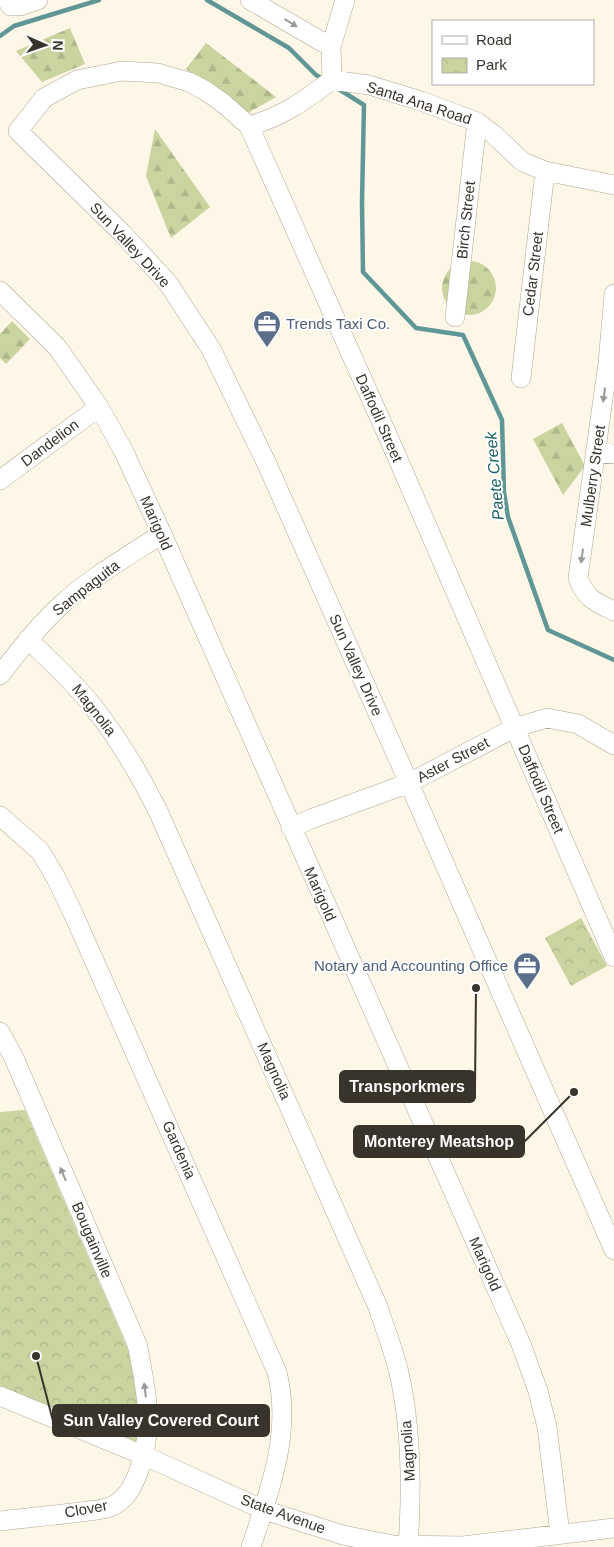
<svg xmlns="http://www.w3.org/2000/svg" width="614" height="1547" font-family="Helvetica,sans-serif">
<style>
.forest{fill:url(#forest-firs)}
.park{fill:url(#park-crowns)}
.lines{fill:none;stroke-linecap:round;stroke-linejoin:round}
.stream{stroke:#5e9796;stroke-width:4.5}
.street-casing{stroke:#afa793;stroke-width:20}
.street{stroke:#fff;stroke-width:19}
.oneway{fill:#9c9a96}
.labels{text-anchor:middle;stroke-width:4;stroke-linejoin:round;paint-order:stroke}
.street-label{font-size:15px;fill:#38342c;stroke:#fff}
.service-label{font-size:15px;fill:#4e5e75;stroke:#fff;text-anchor:start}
.water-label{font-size:16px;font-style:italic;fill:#1a6063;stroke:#fff}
.leader{fill:none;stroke:#38342c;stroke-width:2}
.callout-dot{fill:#38342c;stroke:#fff;stroke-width:2}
.callout{fill:#38342c;stroke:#38342c;stroke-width:2}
.callout-label{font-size:16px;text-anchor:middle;font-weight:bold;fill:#fff}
</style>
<defs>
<pattern id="forest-firs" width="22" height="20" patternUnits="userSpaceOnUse" patternTransform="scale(1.25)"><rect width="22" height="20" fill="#c9d49f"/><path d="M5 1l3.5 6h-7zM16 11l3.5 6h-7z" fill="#adb789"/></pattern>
<pattern id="park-crowns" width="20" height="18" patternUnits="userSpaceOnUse" patternTransform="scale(1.25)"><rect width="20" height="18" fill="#c9d49f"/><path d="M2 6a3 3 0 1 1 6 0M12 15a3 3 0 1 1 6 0" fill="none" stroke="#adb789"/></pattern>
</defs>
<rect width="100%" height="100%" fill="#fef6e6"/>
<path class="forest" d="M70,28l15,36 -43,18 -26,-31z
M206,43l70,54 -30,17 -60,-45z
M155,129l55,78 -39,31 -25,-62z
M442 288a27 27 0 1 1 54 0a27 27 0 1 1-54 0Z
M12,321l18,18 -24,25 -6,-6v-24z
M562,423l23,43 -22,29 -30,-56z"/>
<path class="park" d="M581,918l26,48 -36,20 -26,-48z
M25,1110l105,244 7,45 2,44 -139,-57v-274z"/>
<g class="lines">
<path class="stream" d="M207,0l82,48 27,27 7,4
M0,36l14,-10 85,-26
M337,88l27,17 -2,97 1,70 53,56 47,7 39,85 2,72 4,25 40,113 66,30"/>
<g class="street-casing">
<path id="street" d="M7,0l4,6h9l18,-6
M250,0l81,47
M332,80l-1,-33 14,-47
M249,126c33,-9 56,-26 83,-46l37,5 52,16 56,21 16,12 30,28 22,9 69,14
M0,291l57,56 42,60 24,43 39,84 359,810 17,47 9,36 13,107
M614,294l-6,69 -30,215c8,21 17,24 36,33
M455,317l22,-195
M521,378l24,-207
M596,452l18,2
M0,480l99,-73
M28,639c23,23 48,45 67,70 25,32 45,66 63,102l220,496c7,22 16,44 21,66 13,57 13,116 9,174
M0,675c19,-24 38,-49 61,-70 29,-27 67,-49 101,-71
M0,816l40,35 15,25 18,37 204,459c15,60 -7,118 -26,175
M291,828l20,-9 98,-36 105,-55 33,-10 31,6 36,21
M614,957l-220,-507 -145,-324 -26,-23 -17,-12 -17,-9 -31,-9 -36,-2 -45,9 -33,18 -26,33 104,102 46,50 43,66 55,113 143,321 205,467
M0,1032l14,26 123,286c9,44 18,86 1,129 -6,15 -12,27 -28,34 -11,4 -25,4 -38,6 -24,3 -48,5 -72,8
M0,1396l145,60 119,54 79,25 50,10 70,1 151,-18"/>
</g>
<use href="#street" class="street"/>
</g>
<defs><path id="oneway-solid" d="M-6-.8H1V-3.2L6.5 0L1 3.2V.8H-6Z" transform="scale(1.25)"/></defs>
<g class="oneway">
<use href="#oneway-solid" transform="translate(291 23) rotate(31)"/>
<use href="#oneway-solid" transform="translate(604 395) rotate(98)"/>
<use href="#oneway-solid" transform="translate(582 556) rotate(98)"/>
<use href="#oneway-solid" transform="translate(63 1174) rotate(-113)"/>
<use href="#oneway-solid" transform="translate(145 1390) rotate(-97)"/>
</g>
<defs>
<g id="office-pin" transform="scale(1.4375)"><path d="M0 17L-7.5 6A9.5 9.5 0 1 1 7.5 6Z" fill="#5c6f8a" stroke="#fff"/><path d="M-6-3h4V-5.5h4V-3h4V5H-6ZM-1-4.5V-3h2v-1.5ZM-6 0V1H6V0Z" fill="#fff"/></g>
</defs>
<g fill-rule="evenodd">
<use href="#office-pin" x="267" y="324"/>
<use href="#office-pin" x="527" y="966"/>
</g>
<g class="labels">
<g class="street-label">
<text transform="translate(419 103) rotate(18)" y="5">Santa Ana Road</text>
<text transform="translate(466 220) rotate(-84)" y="5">Birch Street</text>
<text transform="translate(130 245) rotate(47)" y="5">Sun Valley Drive</text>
<text transform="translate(533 274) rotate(-83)" y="5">Cedar Street</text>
<text transform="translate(379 418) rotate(66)" y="5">Daffodil Street</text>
<text transform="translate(50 443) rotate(-37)" y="5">Dandelion</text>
<text transform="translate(593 476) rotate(-82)" y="5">Mulberry Street</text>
<text transform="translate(156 523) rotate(66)" y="5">Marigold</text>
<text transform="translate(86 588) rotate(-38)" y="5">Sampaguita</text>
<text transform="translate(356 665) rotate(66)" y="5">Sun Valley Drive</text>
<text transform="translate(94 710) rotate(52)" y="5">Magnolia</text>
<text transform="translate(453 760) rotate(-28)" y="5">Aster Street</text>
<text transform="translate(541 789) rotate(67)" y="5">Daffodil Street</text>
<text transform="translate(320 894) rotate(66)" y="5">Marigold</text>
<text transform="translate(274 1071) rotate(66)" y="5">Magnolia</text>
<text transform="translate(179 1150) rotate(66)" y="5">Gardenia</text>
<text transform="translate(92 1240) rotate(67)" y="5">Bougainville</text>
<text transform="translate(485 1264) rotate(66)" y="5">Marigold</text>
<text transform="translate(408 1451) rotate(-94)" y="5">Magnolia</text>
<text transform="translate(86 1509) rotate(-10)" y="5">Clover</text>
<text transform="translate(283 1514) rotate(20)" y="5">State Avenue</text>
</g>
<g class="service-label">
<text x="286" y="329">Trends Taxi Co.</text>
<text x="508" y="971" text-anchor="end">Notary and Accounting Office</text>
</g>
<g class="water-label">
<text transform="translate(494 476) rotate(-95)" y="6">Paete Creek</text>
</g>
</g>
<path class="leader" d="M476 988L475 1087M574 1092L524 1142M36 1356L53 1421"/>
<g class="callout-dot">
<circle cx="476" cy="988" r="5"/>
<circle cx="574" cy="1092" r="5"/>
<circle cx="36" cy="1356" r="5"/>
</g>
<g class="callout">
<rect x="340" y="1071" width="135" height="31" rx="5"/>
<rect x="354" y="1126" width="170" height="31" rx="5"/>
<rect x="53" y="1405" width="216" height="31" rx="5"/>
</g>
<g class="callout-label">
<text x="407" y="1092">Transporkmers</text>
<text x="439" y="1147">Monterey Meatshop</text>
<text x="161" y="1426">Sun Valley Covered Court</text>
</g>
<rect x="432" y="20" width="162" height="65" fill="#ffffff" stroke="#afaeab"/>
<rect x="442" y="36" width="25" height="8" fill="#ffffff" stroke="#afaeab"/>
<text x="476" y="45" font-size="15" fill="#38342c">Road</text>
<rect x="442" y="58" width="25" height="15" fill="url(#park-crowns)" stroke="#afaeab"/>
<text x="476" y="70" font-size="15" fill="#38342c">Park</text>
<g transform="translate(45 45) rotate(92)" stroke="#ffffff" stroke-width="4" paint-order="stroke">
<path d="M0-4L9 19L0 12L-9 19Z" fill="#38342c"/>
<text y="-8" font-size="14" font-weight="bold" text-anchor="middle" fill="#38342c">N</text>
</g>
</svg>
